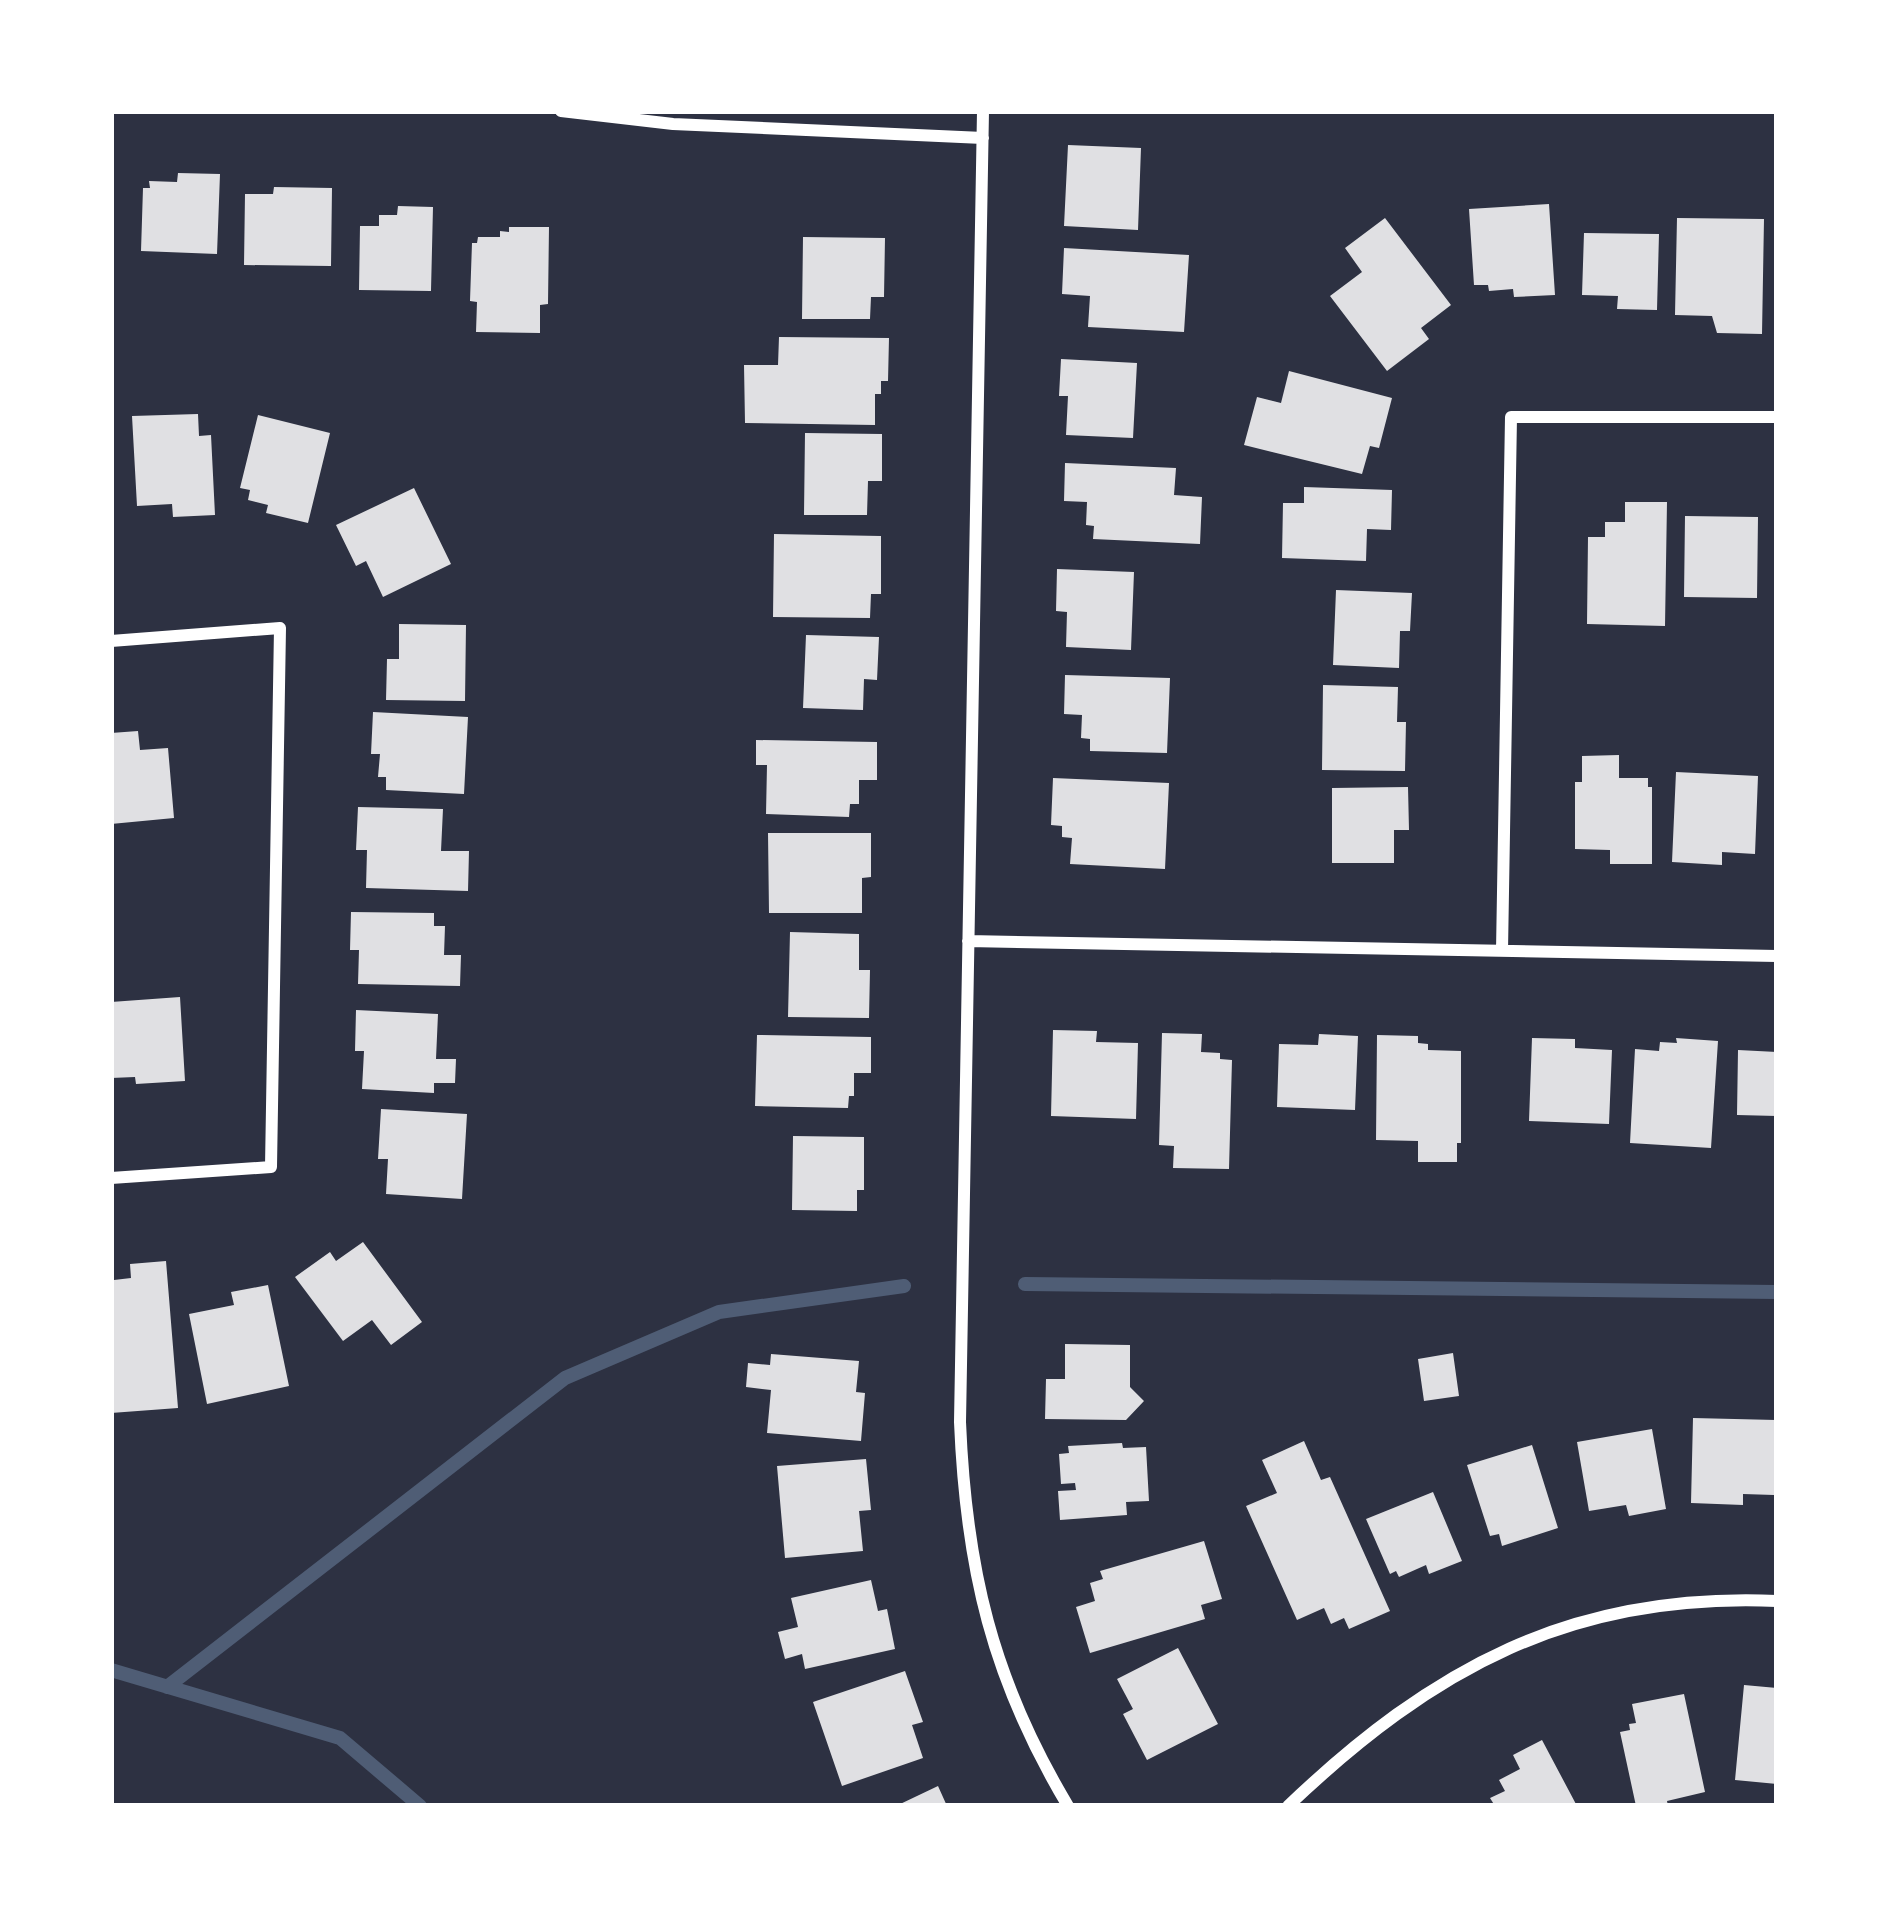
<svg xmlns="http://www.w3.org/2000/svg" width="1888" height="1917" font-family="'Zilla Slab',serif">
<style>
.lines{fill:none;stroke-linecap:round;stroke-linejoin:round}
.stream{stroke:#4f5d75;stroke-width:14}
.building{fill:#e0e0e3}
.minor{stroke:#fff;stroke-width:12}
</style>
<rect width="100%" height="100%" fill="#2d3142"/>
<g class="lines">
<path class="stream" d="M1025,1284l752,8
M111,1670l229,68 80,68
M167,1687l398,-309 154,-66 185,-26"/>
</g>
<path class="building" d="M1068,145l73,3 -3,82 -74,-4z
M178,173l42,1 -3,80 -76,-3 2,-63h7l-1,-7 28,1z
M274,187l58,1 -1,78 -87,-1 1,-71h28z
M1549,204l6,91 -41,2 -1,-8 -24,2 -1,-6h-14l-5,-76z
M398,206l35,1 -2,84 -72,-1 1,-64h19v-11h18z
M1385,218l66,87 -30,23 8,11 -42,32 -57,-75 32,-24 -17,-24z
M1677,218l87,1 -2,115 -45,-1 -5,-17 -37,-1z
M509,227h40l-1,77 -8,1v28l-64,-1 1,-30 -7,-1 2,-58h5l1,-6h22v-6l9,1z
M1584,233l75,1 -2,76 -40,-1 1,-13 -36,-1z
M803,237l82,1 -1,59h-13l-1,22h-68z
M1064,248l125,7 -5,77 -96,-5 2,-31 -28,-2z
M779,337l110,1 -1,43h-7v13h-6v31l-130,-2 -1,-58h34z
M1061,359l76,4 -4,75 -67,-3 2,-39h-9z
M1289,371l103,27 -13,50 -9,-2 -8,28 -118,-29 13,-48 24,6z
M198,414l1,22 12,-1 4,80 -42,2 -1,-13 -35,2 -5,-90z
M258,415l72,18 -22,90 -42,-10 2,-8 -20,-5 2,-10 -10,-2z
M805,433l77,1v47h-14l-1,34h-63z
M1065,463l111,5 -2,27 28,2 -2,47 -107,-5 1,-13 -8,-1 1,-23 -23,-1z
M1304,487l88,3 -1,40 -24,-1 -1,32 -84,-3 1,-55h21z
M414,488l37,76 -68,33 -17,-36 -10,5 -20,-41z
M1625,502h42l-2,124 -78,-2 1,-87h17v-15h20z
M1685,516l73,1 -1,81 -73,-1z
M774,534l107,2v58h-10l-1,24 -97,-1z
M1057,569l77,3 -3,78 -65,-3 1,-35 -11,-1z
M1336,590l76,3 -2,38h-10l-1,37 -66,-3z
M399,624l67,1 -1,76 -79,-1 1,-41h12z
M806,635l73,2 -2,43 -13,-1 -1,31 -60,-2z
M1065,675l105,3 -3,75 -77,-2v-12l-9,-1 1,-23 -18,-1z
M1323,685l75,2 -1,35h9l-1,49 -83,-1z
M373,712l95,5 -4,77 -78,-4v-13h-8l2,-23h-9z
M138,731l2,19 28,-2 6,70 -63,6v-91z
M756,740l121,2v38h-18v24h-9l-1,13 -83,-3 1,-49h-11z
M1619,755v23h29v9h4v77h-42v-14l-35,-1v-67h7v-26z
M1676,772l82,4 -3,78 -33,-2v13l-50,-3z
M1053,778l116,5 -4,86 -95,-5 2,-26 -10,-1v-11l-11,-1z
M1408,787l1,43h-15v33h-62v-75z
M358,807l85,2 -2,42h28l-1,40 -102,-3 1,-38h-11z
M768,833h103v44l-9,1v35h-93z
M351,912l83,1v13h11l-1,29h17l-1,31 -102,-2 1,-34h-9z
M790,932l69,2v36h11l-1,48 -81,-1z
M180,997l5,84 -49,3 -1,-7 -24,1v-76z
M356,1010l82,4 -2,45h20l-1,24h-21v10l-72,-4 2,-38h-9z
M1053,1030l44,1 -1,11 42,1 -2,76 -85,-3z
M1162,1033l40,1 -1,18 19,1v6l12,1 -3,109 -56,-1 1,-22 -15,-1z
M1319,1034l39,2 -3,74 -78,-3 2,-63 39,1z
M757,1035l114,2v36h-17v23h-5l-1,12 -93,-2z
M1377,1035l41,1v7l10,1v6l33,1v92h-4v19h-39v-21l-42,-1z
M1532,1038l43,1v9l37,2 -3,74 -80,-3z
M1676,1038l42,3 -7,107 -81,-5 5,-94 24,2 1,-9 17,1z
M1738,1050l39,2v64l-40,-1z
M381,1109l86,5 -5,85 -76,-5 2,-35h-10z
M793,1136l71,1v53h-7v21l-65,-1z
M363,1242l59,80 -31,23 -19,-25 -29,21 -48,-64 35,-25 6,9z
M166,1261l12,147 -67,5 3,-133 17,-2 -1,-14z
M268,1285l21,101 -82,18 -18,-90 45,-9 -3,-13z
M1065,1344l65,1v42l14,14 -18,19 -81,-1 1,-40h19z
M1453,1353l6,43 -35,5 -6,-42z
M771,1354l88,7 -3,31 9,1 -4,48 -94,-8 4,-43 -25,-3 2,-24 22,2z
M1693,1418l83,2 -2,75 -31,-1v11l-52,-2z
M1652,1429l14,80 -37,7 -3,-11 -37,6 -12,-69z
M1304,1441l17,39 9,-3 60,134 -41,18 -5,-11 -13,6 -7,-16 -27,12 -51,-114 31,-13 -15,-33z
M1122,1443l1,5 23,-1 3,54 -23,1 1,13 -67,5 -2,-29 18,-1 -1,-7 -14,1 -2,-30 10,-1 -1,-7z
M1532,1445l26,83 -56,18 -3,-12 -9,2 -23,-71z
M866,1459l5,51 -12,1 4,40 -78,7 -8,-92z
M1433,1492l29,69 -33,13 -3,-9 -27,12 -3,-6 -6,3 -24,-55z
M1204,1541l18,58 -21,6 4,14 -115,34 -14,-46 19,-6 -5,-18 13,-4 -3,-8z
M871,1580l7,31 9,-2 8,40 -90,20 -3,-15 -17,5 -7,-27 20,-5 -7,-29z
M1178,1648l40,76 -71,36 -24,-46 10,-5 -16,-30z
M905,1671l18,51 -11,3 11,33 -81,28 -29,-84z
M1744,1685l33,3v96l-42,-4z
M1684,1694l21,98 -38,9 1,5h-32l-16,-74 10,-2 -1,-6 7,-1 -4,-19z
M1542,1740l35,66h-82l-5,-8 15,-7 -6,-11 21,-11 -7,-14z
M938,1786l9,20h-51z"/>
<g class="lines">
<path class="minor" d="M561,111l112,13 310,14
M983,111l-23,1311c6,146 32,257 108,384
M111,641l169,-13 -9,539 -160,11
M968,941l809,15
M1502,951l9,-534h266
M1288,1806c145,-138 283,-214 489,-205"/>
</g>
<rect width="1888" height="1917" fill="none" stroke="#ffffff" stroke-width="228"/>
</svg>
